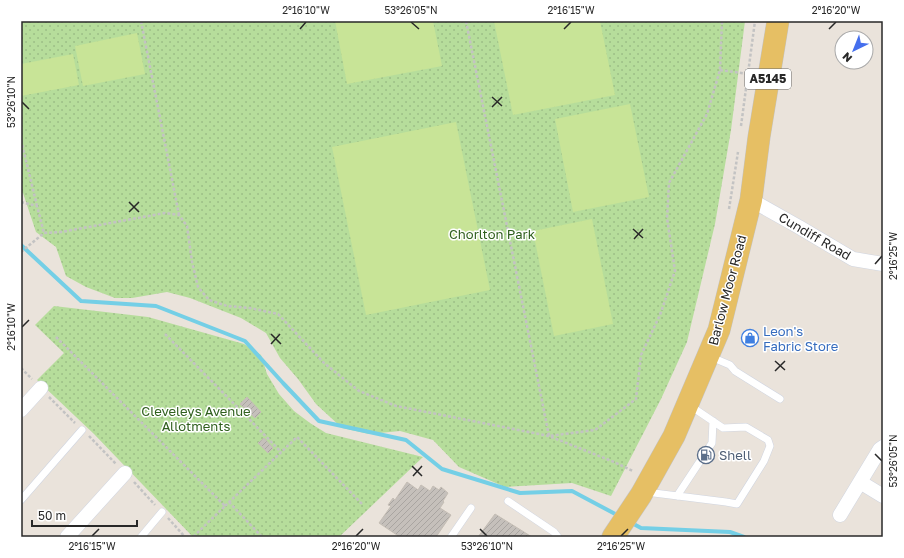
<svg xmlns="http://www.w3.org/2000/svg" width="904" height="558" font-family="'Golos Text',sans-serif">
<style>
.park{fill:url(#park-dots)}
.pitch{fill:#c8e497}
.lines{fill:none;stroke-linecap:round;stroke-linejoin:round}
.stream{stroke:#74cfe6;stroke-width:4}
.building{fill:url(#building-hatch);stroke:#c5beb5}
.lane-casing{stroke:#d0d5e0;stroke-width:8}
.street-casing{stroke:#d0d5e0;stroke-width:15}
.primary-casing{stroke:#c3c3c3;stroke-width:23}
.path{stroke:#c3c3c3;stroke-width:2.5;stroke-dasharray:3 2;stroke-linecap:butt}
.lane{stroke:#fff;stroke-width:7}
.street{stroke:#fff;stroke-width:14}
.primary{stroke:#e6bf64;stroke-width:22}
.ticks{fill:none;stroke:#282828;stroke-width:1.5}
.labels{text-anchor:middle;stroke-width:3;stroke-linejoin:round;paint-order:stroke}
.shield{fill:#fff;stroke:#686868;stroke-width:1}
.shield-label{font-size:12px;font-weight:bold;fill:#282828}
.park-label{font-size:13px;fill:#30601e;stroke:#fff}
.street-label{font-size:13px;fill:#282828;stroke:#fff}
.shop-label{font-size:13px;fill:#366cbe;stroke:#fff;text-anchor:start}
.service-label{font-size:13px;fill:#4e5e75;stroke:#fff;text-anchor:start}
.neatline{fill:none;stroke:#282828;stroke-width:1.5}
.ticks-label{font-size:10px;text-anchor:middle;fill:#282828}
</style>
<defs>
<pattern id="park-dots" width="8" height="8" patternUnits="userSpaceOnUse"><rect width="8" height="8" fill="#b6dd9b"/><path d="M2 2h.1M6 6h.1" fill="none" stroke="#9cbe86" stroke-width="1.8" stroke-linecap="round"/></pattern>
<pattern id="building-hatch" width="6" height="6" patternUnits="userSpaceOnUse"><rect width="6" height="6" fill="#c5c0bb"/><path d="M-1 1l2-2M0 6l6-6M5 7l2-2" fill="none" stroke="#a9a5a1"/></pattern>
</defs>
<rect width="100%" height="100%" fill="#eae3db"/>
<path class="park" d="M21,21h724l-14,109 -16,94 -28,118 -26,57 -50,97 -39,-13 -67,4 -46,-20 -26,-27 -33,-9 -31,3 -27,-6 -26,-24 -18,-25 -18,-21 -14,-25 -25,-15 -51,-20 -23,-6 -35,6h-17l-29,-11 -20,-11 -10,-29 -20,-15 -13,-39 -2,-1z
M54,306l94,11 96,27 17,11 6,19 12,20 15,17 16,12 16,10 97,24 -84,80h-146l-99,-103 -57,-54 27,-27 -29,-28z"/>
<path class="pitch" d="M335,21h98l9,45 -95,18z
M494,21h106l15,74 -102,20z
M137,33l8,41 -62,12 -8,-40z
M73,54l6,31 -58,11v-32z
M630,104l19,93 -76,15 -18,-93z
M456,122l34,168 -124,25 -34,-168z
M592,219l21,105 -59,12 -21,-105z"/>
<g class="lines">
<path class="stream" d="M21,245l60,56 75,5 89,35 38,42 36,38 87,19 36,29 78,24 52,-2 47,25
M630,522l11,6 89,4 14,5"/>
</g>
<path class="building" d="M247,397l14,15 -6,6 -15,-14z
M264,438l9,10 -5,5 -10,-10z
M407,482l11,8 3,-5 9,6 3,-5 6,4 2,-3 7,6 -5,8 1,1 -4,6 11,7 -15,22h-36l-21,-14 12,-17 -3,-1 5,-7 2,2z
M495,514l37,23h-54z"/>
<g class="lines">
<g class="lane-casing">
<path id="lane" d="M711,357l19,8 5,6 45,28
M646,492l80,10 11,2 27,-43 6,-15 -2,-6 -22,-13 -23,1 -34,-23
M677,496l35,-53 1,-22
M21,500l61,-70
M508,501l46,31 4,5
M141,537l21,-25
M451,537l20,-29"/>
</g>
<g class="street-casing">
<path id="street" d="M751,200l48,27 54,32 30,5
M21,410l20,-22
M883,447l-3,2 -20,33 23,14
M840,515l20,-33
M67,537l58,-64"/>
</g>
<g class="primary-casing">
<path id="primary" d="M613,537l28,-42 33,-59 45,-106 32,-130 8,-63 19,-116"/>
</g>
<path class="path" d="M141,21l38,194
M466,21l83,415 46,-6 41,-31 5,-44 19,-40 15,-44 -8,-53 2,-35 38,-69 13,-44 2,-49
M720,70l29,4
M741,126l14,-105
M21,140l16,66
M21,202l16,4 7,27
M729,209l9,-57
M21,252l23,-19 17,-1 104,-19 14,2 8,11 5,36 6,25 11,13 18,6 23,2 28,6 46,49 35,28 37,15 153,30 65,26 19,9
M165,334l84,85 32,33
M56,337l169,169 -32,31
M21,368l11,11
M49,397l26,26
M89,436l27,28
M134,482l21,23
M229,502l33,35
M225,506l72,-69 66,68
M168,518l17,19"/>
<use href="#lane" class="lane"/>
<use href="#street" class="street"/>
<use href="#primary" class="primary"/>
</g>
<path class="ticks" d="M411,22l8,7M300,29l6,-7M564,29l7,-7M829,29l7,-7M492,97l10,9M22,102l7,7M492,107l10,-10M129,202l10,10M129,212l10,-10M633,229l10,9M634,239l9,-10M875,264l7,-8M22,327l7,-7M271,334l10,10M271,344l9,-10M775,361l10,9M775,371l10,-10M875,454l7,7M412,466l10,10M413,476l9,-10M480,529l7,7M92,536l7,-7M356,536l7,-7M621,536l7,-7"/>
<defs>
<g id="shop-ring" transform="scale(0.9)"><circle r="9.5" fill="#fff" stroke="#3f7fe0" stroke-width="1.5"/><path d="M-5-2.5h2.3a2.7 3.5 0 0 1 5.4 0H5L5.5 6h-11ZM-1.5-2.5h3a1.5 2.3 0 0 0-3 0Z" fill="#3f7fe0"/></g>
<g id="fuel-ring" transform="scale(0.9)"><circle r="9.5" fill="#fff" stroke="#5c6f8a" stroke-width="1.5"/><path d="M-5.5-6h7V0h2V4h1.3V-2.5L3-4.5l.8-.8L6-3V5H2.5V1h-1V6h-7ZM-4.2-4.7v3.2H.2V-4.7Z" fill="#5c6f8a"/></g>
</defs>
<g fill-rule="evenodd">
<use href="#shop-ring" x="750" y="338"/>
<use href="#fuel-ring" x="706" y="455"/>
</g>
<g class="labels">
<rect class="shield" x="745" y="69" width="46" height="20" rx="3"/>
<g class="shield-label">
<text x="768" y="83">A5145</text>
</g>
<g class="park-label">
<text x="492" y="239">Chorlton Park</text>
<text x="196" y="416">Cleveleys Avenue<tspan x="196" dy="15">Allotments</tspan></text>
</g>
<g class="street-label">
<text transform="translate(815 236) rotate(30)" y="5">Cundiff Road</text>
<text transform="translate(727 290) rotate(-75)" y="5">Barlow Moor Road</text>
</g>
<g class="shop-label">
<text x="763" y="336">Leon's<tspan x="763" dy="15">Fabric Store</tspan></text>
</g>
<g class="service-label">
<text x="719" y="460">Shell</text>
</g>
</g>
<rect width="904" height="558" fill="none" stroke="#ffffff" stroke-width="44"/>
<g transform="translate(854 50) rotate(223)"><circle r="19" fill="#ffffff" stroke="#a9a9a9"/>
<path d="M0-3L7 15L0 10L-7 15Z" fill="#456fed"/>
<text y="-6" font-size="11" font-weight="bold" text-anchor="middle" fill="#282828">N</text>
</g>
<path d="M32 520v6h105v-6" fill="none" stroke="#282828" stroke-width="2"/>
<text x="38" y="520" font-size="12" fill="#282828" stroke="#ffffff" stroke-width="3" paint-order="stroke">50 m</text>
<rect x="22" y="22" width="860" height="514" class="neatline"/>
<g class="ticks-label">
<text x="306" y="14">2°16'10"W</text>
<text x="411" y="14">53°26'05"N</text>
<text x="571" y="14">2°16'15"W</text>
<text x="836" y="14">2°16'20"W</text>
<text transform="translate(11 102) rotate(-90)" y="4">53°26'10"N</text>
<text transform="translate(893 256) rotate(-90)" y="4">2°16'25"W</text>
<text transform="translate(11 327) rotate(-90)" y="4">2°16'10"W</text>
<text transform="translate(893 461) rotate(-90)" y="4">53°26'05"N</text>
<text x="92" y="550">2°16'15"W</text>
<text x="356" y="550">2°16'20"W</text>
<text x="487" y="550">53°26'10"N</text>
<text x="621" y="550">2°16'25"W</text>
</g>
</svg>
